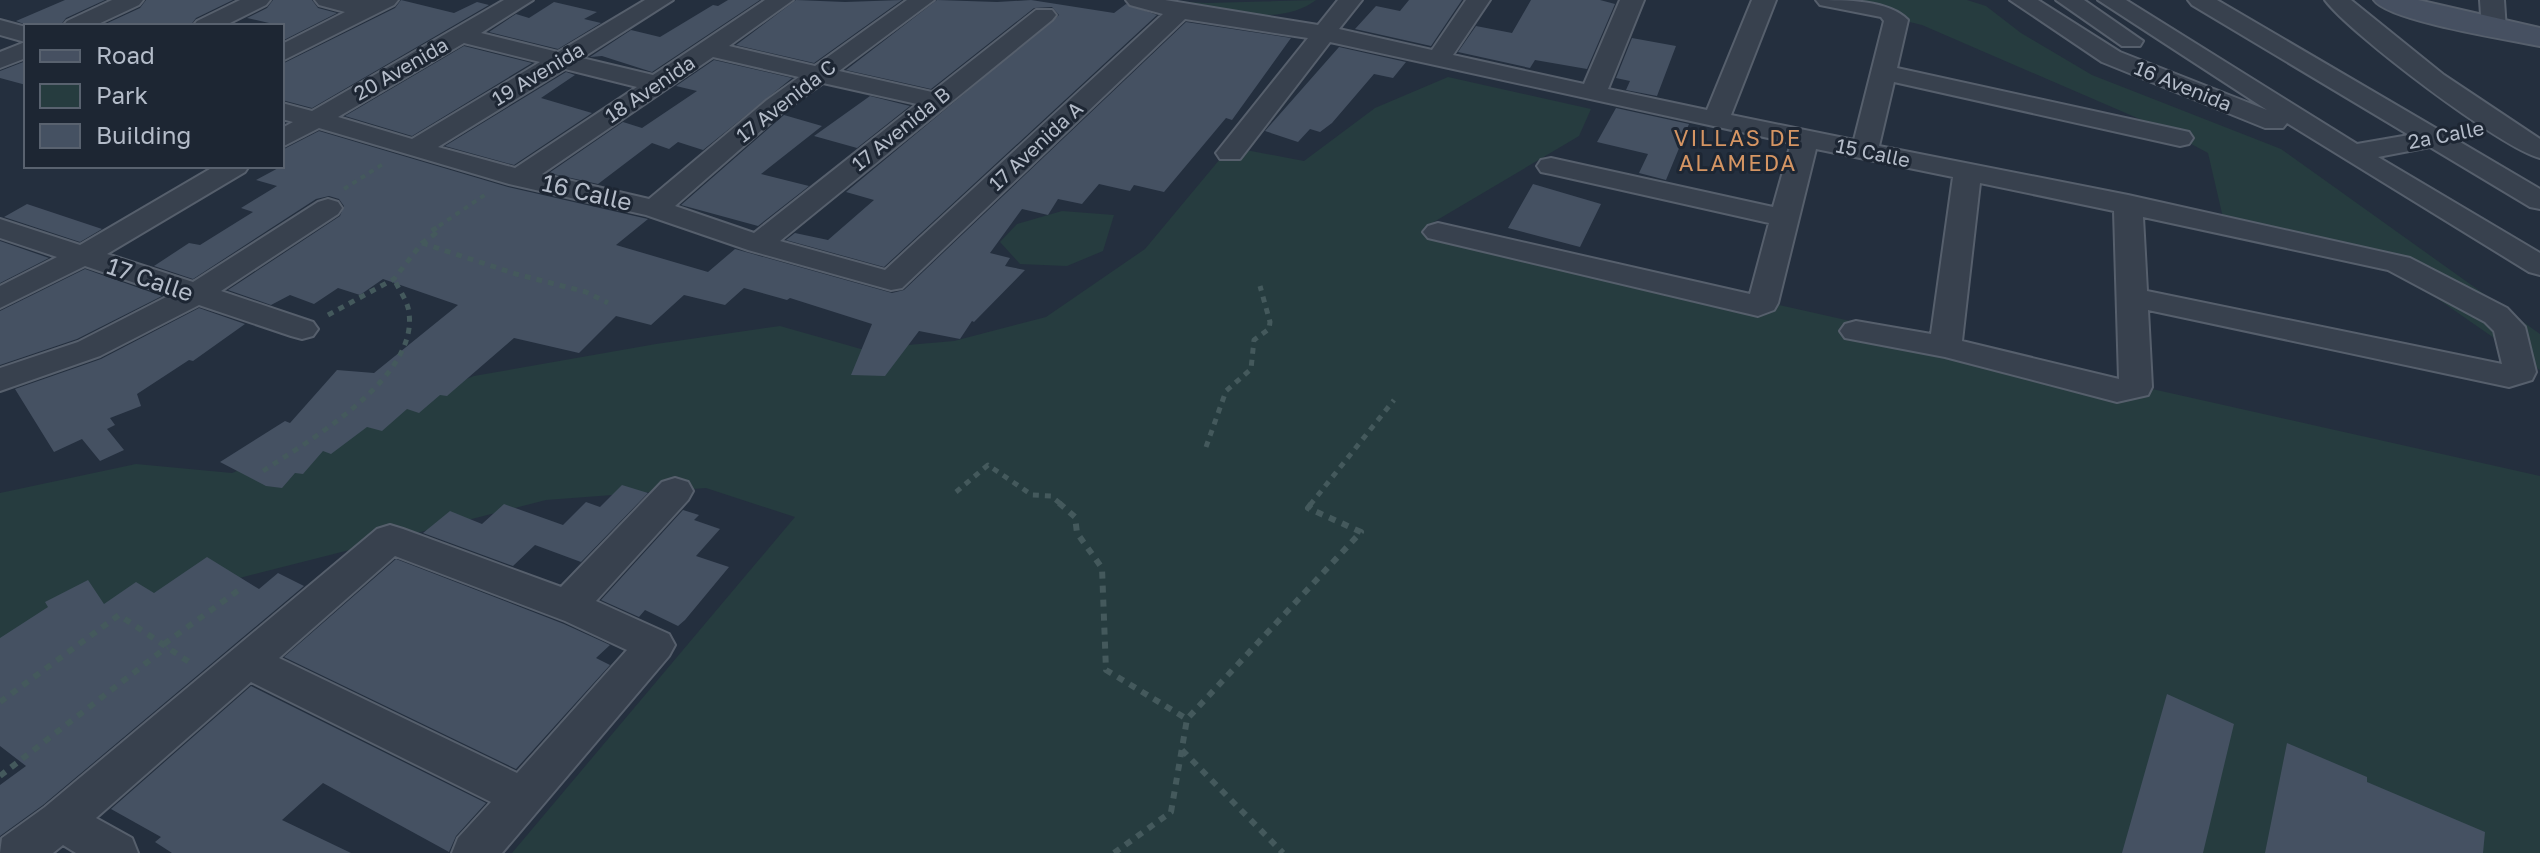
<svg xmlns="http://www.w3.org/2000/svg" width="2540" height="853" font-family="'Golos Text',sans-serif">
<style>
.green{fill:#263c3f}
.building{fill:#455162}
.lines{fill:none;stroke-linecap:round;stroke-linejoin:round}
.street-casing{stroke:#565f6c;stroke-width:4}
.secondary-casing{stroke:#565f6c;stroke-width:4}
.path-far2{stroke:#44595c;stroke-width:4;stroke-dasharray:5 5;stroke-linecap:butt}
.path-far1{stroke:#44595c;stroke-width:5;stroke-dasharray:6 6;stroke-linecap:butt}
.path{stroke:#44595c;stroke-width:6;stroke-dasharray:7 7;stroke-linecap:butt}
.street{fill:#38414e;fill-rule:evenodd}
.secondary{fill:#465061;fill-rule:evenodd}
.labels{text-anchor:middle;stroke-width:6;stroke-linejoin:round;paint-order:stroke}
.far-street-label{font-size:20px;fill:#b4bcc9;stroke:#1d2633}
.far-neighbourhood-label{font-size:22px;letter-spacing:2px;fill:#d59563;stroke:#1d2633}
.street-label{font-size:24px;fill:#b4bcc9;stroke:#1d2633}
</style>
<rect width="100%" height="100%" fill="#242f3e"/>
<path class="green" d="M1156,0l50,3 110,-3c-38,30 -116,8 -160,0z
M1818,0h149l19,6 35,27 71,42 189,74 259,185v36l-171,-119 -145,-29 -16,-69 -43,-23 -243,-105z
M1448,77l143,32 -12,27 -152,90 1113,250v377h-2028l283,-336 -89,-29 -160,12 -546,139v-146l136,-29 96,9 242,-97 182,-32 124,-18 81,23 93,-8 92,-24 99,-68 85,-102 74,14 71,-53z
M1062,211l52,4 -11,36 -36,15 -47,-2 -20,-22 17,-18z"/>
<path class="building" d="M65,0h40l-39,18 -6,8h-31l-13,-5z
M146,0h87l-37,18 -6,8h-89l39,-18z
M273,0h39l6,8 19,5 -55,28v-15l-35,-8 20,-10z
M401,0l53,13 23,-11 12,3 -177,103 -30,-8v-36l113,-56z
M728,0h32l-108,72 -50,-16 -12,1 41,-27 29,7 53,-32 5,1z
M796,0l49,2 57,-2 -88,63 -78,-18z
M937,0l60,2 34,-2 83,13 12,-9 31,11 -273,252 -98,-27 9,-7 33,7 46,-40 -28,-8 213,-177 -7,-8 -18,1 -103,81 -85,-19z
M1409,0h53l-31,46 -76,-17 21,-23 24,5z
M1531,0h69l15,4 -28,65 -52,-9 -5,8 -72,-16 18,-26 36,7z
M554,2l43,10 -13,7 17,4 -43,26 -69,-17 27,-18 13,4z
M1186,22l105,16 -59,82 -6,-2 -62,74 -30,-7 -4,6 -31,-7 -17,20 -24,-5 -10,16 -26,-6 -32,44 20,5 -5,8 20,4 -51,52 -2,-1 -12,18 -41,-8 -34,45 -34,-1 21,-51 -82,-26 -3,2 -43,-12 -19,17 -41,-10 -33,30 -35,-9 -37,37 -65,-15 -67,58 -7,-1 -21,18 -12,-4 -25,22 -15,-4 -36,27 -8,-3 -20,23 -8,-1 -13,15 -16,-2 -46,-24 65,-41 5,2 47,-53 37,3 84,-68 -75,-26 -23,16 -22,-7 -24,16 -24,-9 -19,10 -43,-15 112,-74 4,-10 -5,-7 -10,-3 -13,3 -123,80 -39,-13 35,-23 11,2 53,-33 -12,-4 36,-22 -21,-6 26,-14v-16l37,-19 189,56 140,32 -32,26 92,27 27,-23 157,44 12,-3z
M1632,38l44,8 -19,50 -31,-6 4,-9 -14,-3z
M464,46l68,17 -120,73 -67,-20z
M1339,47l67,15 -13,16 -19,-4 -42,49 -12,9 -10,-3 -12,13 -33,-11z
M714,60l78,18 -89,72 -25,-8 -9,7 -17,-6 -54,41 -49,-11 74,-51 19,6 55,-37 -21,-5z
M26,61v24l-26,-7v-7z
M566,72l9,3 -34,23 51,15 -78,52 -69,-19z
M870,96l40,10 -53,42 -43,-12z
M1616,108l73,16 -23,56 -27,-7 9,-19 -51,-12z
M784,115l38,11 -61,48 48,12 -51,40 -77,-21z
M1533,184l68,20 -21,43 -72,-19z
M27,204l75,25 -22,13 -76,-25z
M0,241l49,17 -49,25z
M85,269l77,27 -85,43 -77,26v-54z
M199,308l46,16 -52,37 -4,-1 -52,34 4,12 -31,12 5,7 -8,4 17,21 -24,11 -18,-22 -28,13 -39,-63 86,-30z
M622,485l26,8 -67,69 -46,-17 -22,21 -90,-33 27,-22 32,13 22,-20 59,21 23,-23 14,5z
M683,510l16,5 -5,5 26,9 -24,27 33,11 -44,53 -7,6 -33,-16 -6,7 -38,-17z
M207,557l52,32 19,-16 26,13 -261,219 -43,31v-51l26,-19 -26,-20v-108l48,-31 -3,-5 43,-22 16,24 32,-22 18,11z
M396,559l168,65 46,21 -14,13 14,7 -94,104 -232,-112z
M251,686l235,117 -30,33 -7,16 -126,-69 -41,37 69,33h-179l-17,-11 6,-5 -50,-28z
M2167,694l67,30 -31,129h-81z
M2287,743l80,34v5l118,50 -2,21h-218z"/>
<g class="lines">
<g class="street-casing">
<path id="street" d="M112,0h31l-4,5 -45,21h-31l4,-5z
M240,0h30l-4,5 -42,21h-31l4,-5z
M315,0h83l-4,5 -112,56v-17l63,-32 -26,-7z
M504,0h29l-52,33 77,19 87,-52h28l-91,58 71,17 112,-75h28l-64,46 86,20 92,-66h27l-95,71 93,21 104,-82h16l4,5 -4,5 -272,221 105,29 278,-256 -33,-9 -4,-5h39l153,25 20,-25h24l-23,29 93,21 34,-50h24l-37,55 131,29 36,-84h24l-36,89 99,21 45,-110h24l-45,115 123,25 30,-119 -3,-4 -61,-12 -4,-5c30,0 73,0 92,20l-11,48 283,62 9,2 4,6 -4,6 -9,2 -286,-64 -15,64 249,49 282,63 97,50 18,19 11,45 -4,8 -23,7 -361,-77 4,77 -4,8 -31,7 -172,-45 -100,-19 -5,-7 5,-7 11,-3 75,13 22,-157 -137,-28 -38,154 -4,7 -16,6 -330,-78 -5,-6 5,-6 10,-3 312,71 19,-71 -218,-49 -10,-2 -4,-6 4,-6 10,-2 222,49 18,-64 -461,-101 -90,117h-20l-4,-6 92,-115 -123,-19 -283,269 -11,2 -143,-40 -102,-35 -137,-31 -190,-56 -37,19v-19l11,-6 -11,-3v-16l30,8zM464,43l76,19 -128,77 -74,-22zM713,57l86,20 -32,23 -118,99 -107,-25zM565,69l72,18 -122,81 -77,-21zM823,83l94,21 -163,129 -79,-27 110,-96zM1980,183l134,28 5,168 -157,-38zM2143,217l245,53 97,52 9,9 8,33 -355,-73z
M2010,0h28l82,52 147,58 -169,-110h28l231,144 52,-9 -217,-130 -4,-5h29l222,130 13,1 3,8 85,50v20l-10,-2 -100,-60 -52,10 162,96v22l-11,-3 -242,-149 -4,5h-18l-163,-66z
M2056,0h28l59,41 -3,5h-18z
M2325,0h26l93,75 96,64v19c-38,-9 -191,-125 -215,-158z
M2480,0h24l2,30 -4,5h-16l-4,-5z
M0,20l26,7v31l-26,10v-16l25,-10 -25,-7z
M215,166h34l-4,6 -138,82 86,28 125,-80 10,-3 10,3 4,6 -4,6 -117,77 92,31 5,7 -5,7 -11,3 -11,-3 -92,-31 -99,51 -100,35v-23l78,-26 92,-47 -85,-29 -85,42v-22l57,-29 -57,-19v-19l80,26z
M675,478l13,4 5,9 -5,9 -92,101 73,33 6,11 -6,11 -167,197h-50l6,-15 33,-36 -240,-120 -155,136 36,20 6,15h-62l-13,-8 -10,8h-53l2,-15 43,-31 332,-278 13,-4 13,4 158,58 101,-105zM395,556l170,65 62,29 -110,123 -238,-115z"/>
</g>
<g class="secondary-casing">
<path id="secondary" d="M2374,0h44l122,28v18c-30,-6 -152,-25 -166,-46z"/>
</g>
<path class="path-far2" d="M344,189l39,-25
M439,226l47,-32"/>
<path class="path-far1" d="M422,243l94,31 70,18 22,11
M328,315l66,-36 28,-36 13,-9 -5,-2 12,-8
M1206,447l20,-56 25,-22 3,-29 15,-11 1,-7 -10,-36
M263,471c47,-31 155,-93 146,-158 -1,-12 -10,-23 -15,-34
M956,492l32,-27 44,30 19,1 11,9
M1310,505l84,-105"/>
<path class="path" d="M1059,503l16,14 2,16 25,35 4,102 81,49
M164,644l79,-57
M0,702l119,-87 73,49
M1182,750l101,103
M0,776l167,-129
M1114,853l57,-41 16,-93 174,-187 -53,-24 4,-5"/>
<use href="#street" class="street"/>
<use href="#secondary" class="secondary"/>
</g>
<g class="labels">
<g class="far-street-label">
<text transform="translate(401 69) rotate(-30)" y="7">20 Avenida</text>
<text transform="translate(538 74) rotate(-31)" y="7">19 Avenida</text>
<text transform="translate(2183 86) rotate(22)" y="7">16 Avenida</text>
<text transform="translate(650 89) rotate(-34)" y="7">18 Avenida</text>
<text transform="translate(786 101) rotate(-38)" y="7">17 Avenida C</text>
<text transform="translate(901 129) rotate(-39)" y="7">17 Avenida B</text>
<text transform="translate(2446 135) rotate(-11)" y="7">2a Calle</text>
<text transform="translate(1036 146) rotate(-43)" y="7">17 Avenida A</text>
<text transform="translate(1873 153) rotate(12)" y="7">15 Calle</text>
</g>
<g class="far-neighbourhood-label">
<text x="1738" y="146">VILLAS DE<tspan x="1738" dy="25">ALAMEDA</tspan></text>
</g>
<g class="street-label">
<text transform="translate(587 193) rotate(13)" y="8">16 Calle</text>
<text transform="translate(150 280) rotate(19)" y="8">17 Calle</text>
</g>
</g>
<rect x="24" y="24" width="260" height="144" fill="#1d2633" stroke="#59626f" stroke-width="2"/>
<rect x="40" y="50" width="40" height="12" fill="#465061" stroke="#59626f" stroke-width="2"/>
<text x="96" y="64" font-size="24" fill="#b4bcc9">Road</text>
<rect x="40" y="84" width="40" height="24" fill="#263c3f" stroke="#59626f" stroke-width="2"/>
<text x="96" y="104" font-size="24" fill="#b4bcc9">Park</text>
<rect x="40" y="124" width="40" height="24" fill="#455162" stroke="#59626f" stroke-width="2"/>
<text x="96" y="144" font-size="24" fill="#b4bcc9">Building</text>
</svg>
